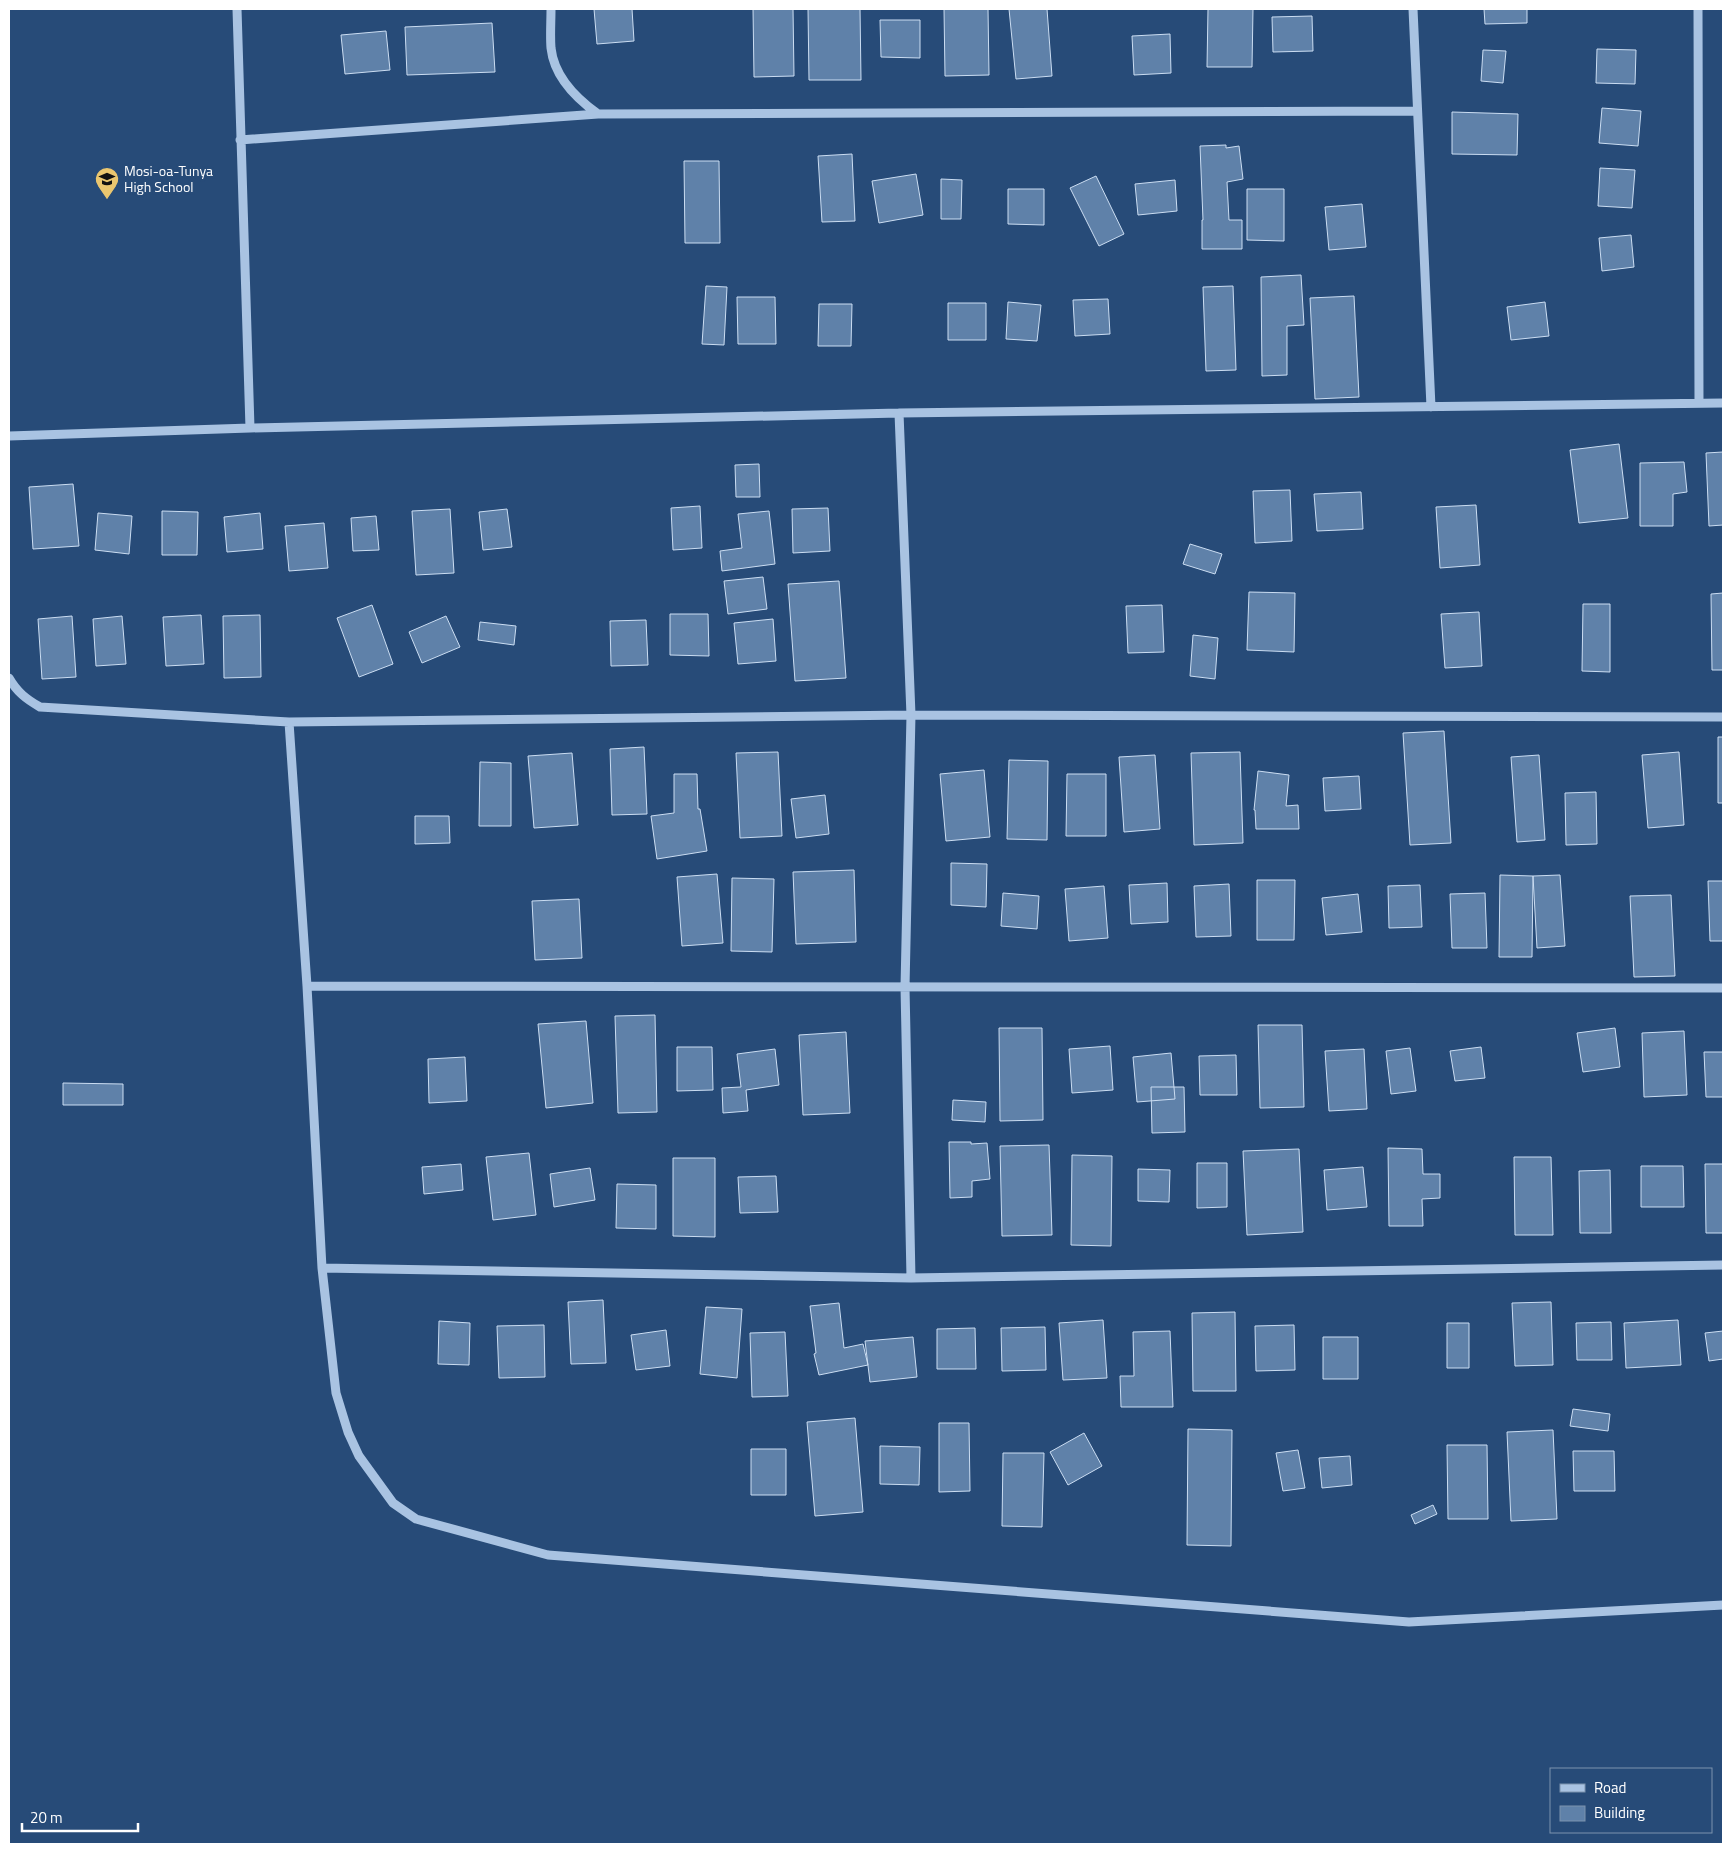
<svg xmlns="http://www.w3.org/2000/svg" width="1732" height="1853" font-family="'Titillium Web',sans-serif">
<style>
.building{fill:#5f81a9;stroke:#cbddf2}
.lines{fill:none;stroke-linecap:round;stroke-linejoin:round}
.minor{stroke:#a9c3e2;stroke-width:9}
.labels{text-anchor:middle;stroke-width:5;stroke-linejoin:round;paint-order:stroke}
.poi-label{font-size:14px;fill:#fff;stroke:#274b78;text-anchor:start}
</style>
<rect width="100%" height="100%" fill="#274b78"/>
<path class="building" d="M594,9h38l2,32 -37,3z
M753,9h40l1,67 -40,1z
M808,9h52l1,71h-52z
M944,9h44l1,66 -44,1z
M1009,9h38l5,67 -36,3z
M1208,9h45l-1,58h-45z
M1484,9h43v14l-42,1z
M1312,16l1,35 -40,1 -1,-35z
M880,20h40v38l-39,-1z
M492,23l3,49 -88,3 -2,-48z
M386,31l4,39 -45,4 -4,-39z
M1170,34l1,39 -37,2 -2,-39z
M1597,49l39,1 -1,34 -39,-1z
M1483,50l23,1 -3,32 -22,-2z
M1602,108l39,3 -3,35 -39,-3z
M1452,112l66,2 -1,41 -65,-1z
M1226,145v3l13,-2 4,33 -16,3 2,38h13v29h-40v-29h1l-3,-74z
M852,154l3,67 -33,1 -4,-66z
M684,161h35l1,82h-35z
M1600,168l35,2 -3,38 -34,-2z
M916,174l7,41 -44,8 -7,-42z
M1096,176l28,58 -25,12 -29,-58z
M941,179l21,1 -1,39h-20z
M1175,180l2,31 -39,4 -3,-31z
M1008,189h36v36l-36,-1z
M1247,189h37v52l-37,-1z
M1362,204l4,43 -37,3 -4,-43z
M1631,235l3,32 -32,4 -3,-33z
M1301,275l3,50 -17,1v49l-25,1 -1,-99z
M706,286l21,1 -3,58 -22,-1z
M1233,286l3,84 -30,1 -3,-84z
M1354,296l5,101 -44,2 -5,-101z
M737,297h38l1,47h-38z
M1108,299l2,35 -35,2 -2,-36z
M1008,302l33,3 -4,36 -31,-2z
M1545,302l4,34 -38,4 -4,-33z
M948,303h38v37h-38z
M819,304h33l-1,42h-33z
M1619,444l9,74 -49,5 -9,-73z
M1723,452v73l-14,1 -3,-73z
M1684,462l3,30 -14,2v32h-33v-63z
M759,464l1,33h-24l-1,-32z
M73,484l6,62 -46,3 -4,-62z
M1290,490l2,51 -37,2 -2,-52z
M1361,492l2,37 -46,2 -3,-37z
M1476,505l4,60 -40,3 -4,-61z
M700,506l2,42 -29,2 -2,-42z
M828,508l2,43 -37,2 -1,-44z
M450,509l4,64 -38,2 -4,-64z
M507,509l5,38 -29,3 -4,-38z
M162,511l36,1 -1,43h-35z
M769,511l6,53 -53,7 -2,-20 22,-3 -4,-34z
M98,513l34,3 -3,38 -34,-4z
M260,513l3,36 -36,3 -3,-35z
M376,516l3,34 -26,1 -2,-33z
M324,523l4,45 -39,3 -4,-45z
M1190,544l32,10 -7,20 -32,-10z
M763,577l4,32 -39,5 -4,-33z
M839,581l7,97 -51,3 -7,-97z
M1249,592l46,1 -1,59 -47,-2z
M1723,593v77h-11l-1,-76z
M1583,604h27v68l-28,-1z
M372,605l21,59 -34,13 -22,-59z
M1162,605l2,47 -36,1 -2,-47z
M1479,612l3,54 -37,2 -4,-54z
M670,614h38l1,42 -39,-1z
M201,615l3,49 -38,2 -3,-49z
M260,615l1,62 -37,1 -1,-62z
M72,616l4,61 -34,2 -4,-60z
M122,616l4,48 -30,2 -3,-47z
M446,616l14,31 -38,16 -13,-31z
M773,619l3,42 -38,3 -4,-41z
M646,620l2,45 -37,1 -1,-45z
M480,622l36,4 -2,19 -36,-5z
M1193,635l25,3 -3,41 -25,-3z
M1444,731l7,112 -41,2 -7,-112z
M1718,737h5v66h-5z
M644,747l3,67 -35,1 -2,-66z
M778,752l4,84 -42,2 -4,-85z
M1240,752l3,91 -49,2 -3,-92z
M1679,752l5,73 -36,3 -6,-73z
M572,753l6,72 -44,3 -6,-72z
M1155,755l5,74 -36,3 -5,-75z
M1539,755l6,85 -28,2 -6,-85z
M1009,760l39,1 -1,79 -40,-1z
M480,762l31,1v63h-32z
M984,770l6,67 -44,4 -6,-67z
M1258,771l31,4 -3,31 12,-1 1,24h-43l-1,-19h-1z
M674,774h23l1,35h2l7,42 -50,8 -6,-43 23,-3z
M1067,774h39v62h-40z
M1359,776l2,33 -36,2 -2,-33z
M1596,792l1,52 -31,1 -1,-52z
M825,795l4,39 -33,4 -5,-39z
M415,816h34l1,27 -35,1z
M951,863l36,1 -1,43 -35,-2z
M854,870l2,72 -60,2 -3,-72z
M717,874l6,69 -41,3 -5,-69z
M1500,875l33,1 -1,81h-33z
M1560,875l5,71 -28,2 -4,-72z
M732,878l42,1 -2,73 -41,-1z
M1257,880h38l-1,60h-37z
M1708,881h15v60h-13z
M1167,883l1,39 -37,2 -2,-39z
M1229,884l2,52 -35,1 -2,-51z
M1420,885l2,42 -33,1 -1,-42z
M1104,886l4,52 -39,3 -4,-52z
M1003,893l36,3 -2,33 -36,-3z
M1485,893l2,55h-35l-2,-54z
M1358,894l4,38 -36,3 -4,-37z
M1671,895l4,81 -41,1 -4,-81z
M579,899l3,59 -47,2 -3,-59z
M655,1015l2,97 -39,1 -3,-97z
M586,1021l7,82 -47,5 -8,-84z
M1258,1025h44l2,82 -44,1z
M999,1028h43l1,92 -43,1z
M1615,1028l5,39 -37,5 -6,-39z
M1684,1031l3,64 -43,2 -2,-64z
M846,1032l4,81 -47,2 -4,-80z
M1110,1046l3,44 -41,3 -3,-44z
M677,1047h35l1,43 -36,1z
M1481,1047l4,31 -30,3 -5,-30z
M1410,1048l6,43 -25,3 -5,-43z
M775,1049l4,36 -33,5 2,21 -25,2 -1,-25 19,-1 -4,-33z
M1364,1049l3,60 -38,2 -4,-60z
M1704,1052h19v45h-17z
M1171,1053l4,46 -38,3 -4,-45z
M1236,1055l1,40h-37l-1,-39z
M465,1057l2,44 -38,2 -1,-44z
M63,1083l60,1v21h-60z
M1151,1087h33l1,45 -33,1z
M953,1100l33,2 -1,20 -33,-2z
M949,1142h22v2l16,-1 3,36 -18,2v16l-22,1z
M1049,1145l3,90 -50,1 -2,-90z
M1388,1148l34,1 1,25h17v24l-18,1 1,27h-34z
M1299,1149l4,83 -56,3 -4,-84z
M529,1153l7,62 -43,5 -7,-63z
M1072,1155l40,1 -1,90 -40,-1z
M1514,1157h37l2,78h-38z
M673,1158h42v79l-42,-1z
M1197,1163h30v44l-30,1z
M461,1164l2,26 -39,4 -2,-27z
M1705,1164h18v69h-17z
M1641,1166h42l1,41h-43z
M1363,1167l4,40 -40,3 -3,-40z
M590,1168l5,32 -41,7 -4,-33z
M1138,1169l32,1 -1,32 -31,-1z
M1610,1170l1,63h-31l-1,-62z
M776,1176l2,36 -38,1 -2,-36z
M617,1184l39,1v44l-40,-1z
M603,1300l3,63 -35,1 -3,-62z
M1551,1302l2,63 -38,1 -3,-63z
M839,1303l5,45 19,-4 5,21 -49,10 -5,-21 2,-1 -6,-47z
M706,1307l36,2 -5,69 -37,-4z
M1235,1312l1,79h-43l-1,-78z
M1103,1320l4,58 -44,2 -4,-57z
M1678,1320l3,45 -55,3 -2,-45z
M439,1321l31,2 -1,42 -31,-1z
M1611,1322l1,38h-35l-1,-37z
M1447,1323h22v45h-22z
M544,1325l1,52 -46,1 -2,-52z
M1294,1325l1,45 -39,1 -1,-45z
M1045,1327l1,43 -44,1 -1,-43z
M975,1328l1,41h-39v-40z
M666,1330l4,36 -34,4 -5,-35z
M1170,1331l3,76h-52l-1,-31h14l-1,-44z
M1723,1331v28l-14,2 -4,-28z
M785,1332l3,64 -36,1 -2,-64z
M913,1337l4,40 -47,5 -5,-41z
M1323,1337h35v42h-35z
M1573,1409l37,5 -2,17 -38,-5z
M855,1418l8,94 -48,4 -8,-94z
M939,1423h30l1,68 -31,1z
M1188,1429l44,1 -1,116 -44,-1z
M1553,1430l4,89 -46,2 -4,-89z
M1084,1433l18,33 -34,19 -18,-33z
M1447,1445h40l1,74h-40z
M880,1446l40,1 -1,38 -39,-1z
M751,1449h35v46h-35z
M1298,1450l7,38 -22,3 -7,-38z
M1573,1451h41l1,40h-41z
M1003,1453h41l-2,74 -40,-1z
M1350,1456l2,29 -30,3 -3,-30z
M1433,1505l4,9 -22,10 -4,-9z"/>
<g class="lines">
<path class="minor" d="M237,9l13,419
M1413,9l18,398
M1698,9l1,394
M598,114l819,-3
M240,140l358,-26c-21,-15 -44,-38 -47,-66 -1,-12 0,-26 0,-39
M899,413l12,302 -6,272 6,291
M9,436l241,-8 649,-15 824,-10
M9,678c8,14 17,21 31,29l249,15 18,264 15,282 14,125 12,39 11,24 34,47 23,16 132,36 861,67 314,-17
M289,722l622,-7 812,2
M307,986l1416,2
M322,1268l589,10 812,-13"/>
</g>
<defs>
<g id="school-pin" transform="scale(1.25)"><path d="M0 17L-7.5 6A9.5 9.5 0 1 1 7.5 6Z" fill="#eac66f" stroke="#274b78"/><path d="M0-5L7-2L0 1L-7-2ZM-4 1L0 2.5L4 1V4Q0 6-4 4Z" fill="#111"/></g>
</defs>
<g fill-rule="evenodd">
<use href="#school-pin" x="107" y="179"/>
</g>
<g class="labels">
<g class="poi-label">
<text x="124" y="176">Mosi-oa-Tunya<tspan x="124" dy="16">High School</tspan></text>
</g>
</g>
<rect width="1732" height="1853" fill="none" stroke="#ffffff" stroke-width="20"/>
<rect x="1550" y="1768" width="162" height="65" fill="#274b78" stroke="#7d93ae"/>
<rect x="1560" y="1784" width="25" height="8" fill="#a9c3e2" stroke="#7d93ae"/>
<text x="1594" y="1793" font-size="15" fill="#ffffff">Road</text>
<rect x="1560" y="1806" width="25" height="15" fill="#5f81a9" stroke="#7d93ae"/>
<text x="1594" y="1818" font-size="15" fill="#ffffff">Building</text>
<path d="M22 1823v8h116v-8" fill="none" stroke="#ffffff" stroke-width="2.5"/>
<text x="30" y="1823" font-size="15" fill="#ffffff" stroke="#274b78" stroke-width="4" paint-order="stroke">20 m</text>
</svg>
